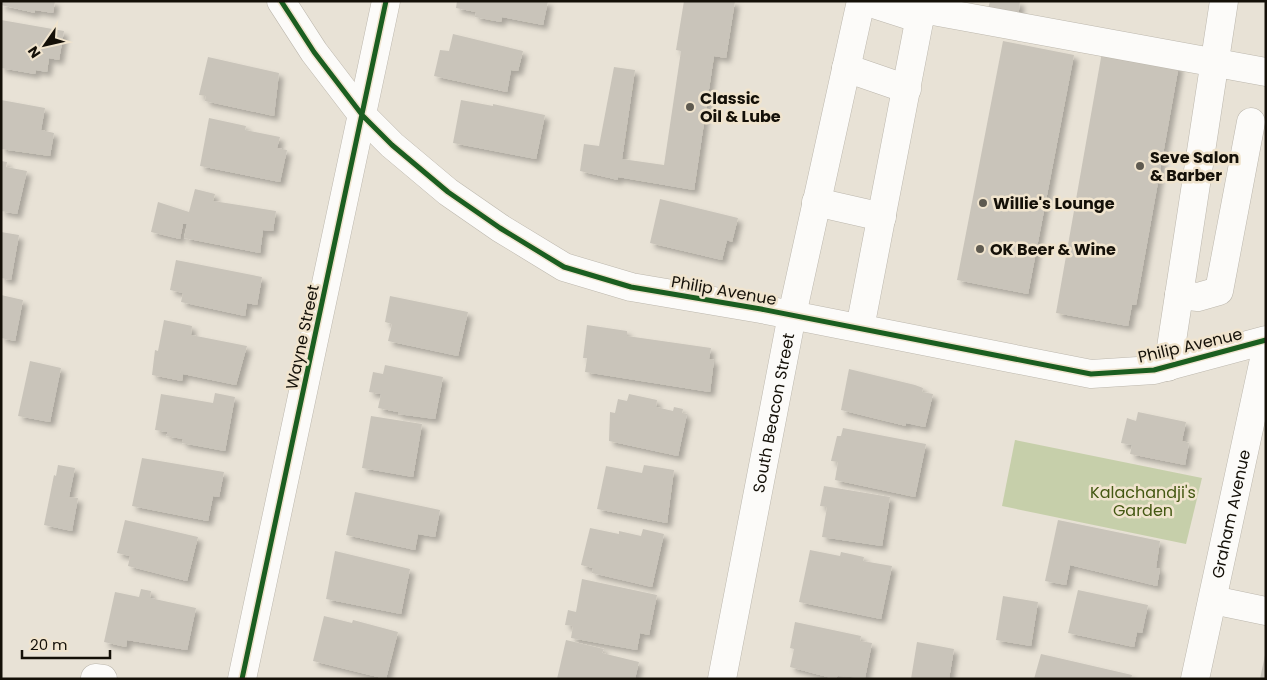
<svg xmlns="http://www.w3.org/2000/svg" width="1267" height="680" font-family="Poppins,sans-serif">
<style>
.green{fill:#c6cfaa}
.building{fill:#c9c4ba;filter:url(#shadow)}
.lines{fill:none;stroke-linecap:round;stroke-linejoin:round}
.minor-casing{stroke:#bcb7ad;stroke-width:29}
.minor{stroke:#fcfbf9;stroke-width:28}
.cycleway-casing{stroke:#f0e4ce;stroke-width:8}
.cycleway{stroke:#1b5e20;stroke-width:5}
.poi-dot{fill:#5e5a50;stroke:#f0e4ce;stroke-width:2}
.labels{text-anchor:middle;stroke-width:5;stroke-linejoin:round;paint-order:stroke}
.poi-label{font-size:16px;font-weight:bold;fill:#141008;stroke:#f0e4ce;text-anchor:start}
.street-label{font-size:16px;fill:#141008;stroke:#f0e4ce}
.park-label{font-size:16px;fill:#445812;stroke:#f0e4ce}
</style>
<defs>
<filter id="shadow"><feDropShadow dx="4.5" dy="4.5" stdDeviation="2.5" flood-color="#0004"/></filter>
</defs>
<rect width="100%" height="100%" fill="#e8e2d6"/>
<path class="green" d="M1015,440l187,38 -16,66 -184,-38z"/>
<path class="building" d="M1,1h54l-2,12 -18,-3v3l-34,-8z
M457,1h91l-5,24 -41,-8 -1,5 -26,-5 1,-5 -20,-4z
M684,1h51l-9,57 -12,-2 -20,134 -76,-13v3l-38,-9 4,-27 15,2 15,-79 21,3 -13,89 42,6 17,-114 -5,-1z
M990,1h30l-2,18 -31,-5z
M1,20l63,11 -5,29 -10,-2 -2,14 -11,-2 -1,4 -34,-6z
M453,34l70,17 -5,20 -7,-1 -4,22 -73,-16 6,-26 9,1z
M1003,41l71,14 -46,239 -71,-14z
M1102,52l77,13 -43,240h-4l-4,21 -72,-13z
M208,57l71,16 -5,43 -69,-15 1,-5 -7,-1z
M1,100l44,8 -4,22 13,3 -4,23 -49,-7z
M461,100l32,6v-2l52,11 -9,44 -83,-16z
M209,118l37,8 -1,4 35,7 -3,11 10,2 -7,32 -80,-16z
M1,161l6,1 -1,5 21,4 -10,43 -16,-3z
M195,189l20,5 -2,7 63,10 -3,20 -10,-1 -3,23 -76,-15 3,-14h-4l-3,15 -29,-7 7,-30 31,10z
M660,199l78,19 -6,24 -5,-2 -5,20 -72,-17z
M1,232l18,3 -8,45 -10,-2z
M176,260l86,17 -5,28 -10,-2 -2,13 -64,-14 2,-9 -13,-3z
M1,295l22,5 -8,41 -14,-3z
M390,296l78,16 -10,44 -70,-15 4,-17 -7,-2z
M164,320l28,6 -1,9 56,11 -11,39 -53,-11 -1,7 -30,-6 3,-25 3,1z
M587,325l40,6v5l84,12 -2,11 5,1 -4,32 -125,-20 2,-14h-4z
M30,361l31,7 -11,54 -32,-6z
M385,365l58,12 -8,42 -37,-5v-2l-20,-4 3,-14 -12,-2 4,-20 10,2z
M849,369l66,16 8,3 -1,4 11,2 -8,33 -19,-4v3l-65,-16z
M215,393l20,4 -10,54 -43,-8 1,-4 -17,-3 2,-4 -13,-2 6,-36 52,9z
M629,394l28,6 -1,7 17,4 1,-4 9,2 -1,4 5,1 -9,42 -69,-15 1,-29 5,1 3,-14 9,2z
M1138,412l48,10 -4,19 7,2 -4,22 -55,-11 2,-9 -11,-2 6,-25 9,3z
M371,416l51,8 -9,53 -51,-9z
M843,428l83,16 -11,53 -80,-17 3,-18 -7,-1 6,-25h4z
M142,458l82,14 -5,25 -6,-1 -5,25 -76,-15z
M58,465l17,3 -6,29 9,1 -6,33 -28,-6 10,-50 2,1z
M644,465l30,5 -7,53 -70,-14 9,-43 36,7z
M824,486l66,11 -8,49 -60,-9 5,-30 -7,-1z
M355,492l85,18 -5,27 -17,-3 -3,16 -69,-15z
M125,520l73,17 -11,44 -59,-15 2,-10 -13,-3z
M1058,520l102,21 -4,27 4,1 -3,17 -87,-21 -4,20 -21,-4z
M590,528l29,6v-3l22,5 2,-7 21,5 -12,53 -60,-14 1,-5 -12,-3z
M810,550l30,6 1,-4 23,5 -1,4 29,5 -11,53 -82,-17z
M335,551l75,18 -9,45 -75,-15z
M582,579l75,16 -8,40 -9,-2 -3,17 -66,-12 2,-12 -8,-1 3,-15 8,2z
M141,589l10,2 -1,7 46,10 -9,42 -60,-10 -1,7 -22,-5 11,-50 24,5z
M1078,590l70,15 -6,28 -5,-1 -3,15 -66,-14z
M1003,596l35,6 -7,44 -35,-6z
M324,616l28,7 1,-3 45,12 -12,47 -73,-18z
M795,622l66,14 -1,5 12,2 -7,35 -27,-2 -3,3 -45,-12 4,-18 -4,-1z
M566,640l38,9 -2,4 37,9 -4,17h-78z
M917,642l37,7 -5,30h-38z
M1041,654l91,21 -1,4h-97z
M1265,655l1,24h-6z"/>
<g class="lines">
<g class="minor-casing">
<g id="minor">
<path d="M281,1l33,51 49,64 29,29 56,47 52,36 64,39 67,20 130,22 330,65 63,-4 112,-30"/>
<path d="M864,1l56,18"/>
<path d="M922,9l344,63"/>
<path d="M846,68l61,21"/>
<path d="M816,202l66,15"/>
<path d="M1179,295l19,2 21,-6 32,-169"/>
<path d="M860,328l63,-327"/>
<path d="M1168,367l56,-366"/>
<path d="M1213,600l53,11"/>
<path d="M95,678l8,1"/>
<path d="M242,679l144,-678"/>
<path id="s1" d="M722,679l70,-364 69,-314"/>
<path id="s2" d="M1195,679l71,-329"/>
</g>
</g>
<use href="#minor" class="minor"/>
<g class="cycleway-casing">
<path id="cycleway" d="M281,1l33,51 49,64 29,29 56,47 52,36 64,39 67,20 130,22 330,65 63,-4 112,-30
M242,679l144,-678"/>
</g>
<use href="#cycleway" class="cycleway"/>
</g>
<g class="poi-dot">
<circle cx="690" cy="107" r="5"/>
<circle cx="1140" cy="166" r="5"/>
<circle cx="983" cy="203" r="5"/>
<circle cx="980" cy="249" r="5"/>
</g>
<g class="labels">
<g class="poi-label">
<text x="700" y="104">Classic<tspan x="700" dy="18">Oil &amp; Lube</tspan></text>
<text x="1150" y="163">Seve Salon<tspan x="1150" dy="18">&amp; Barber</tspan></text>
<text x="993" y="209">Willie's Lounge</text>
<text x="990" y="255">OK Beer &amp; Wine</text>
</g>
<g class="street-label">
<text transform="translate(724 290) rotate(10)" y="6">Philip Avenue</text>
<text transform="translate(302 337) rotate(-78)" y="6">Wayne Street</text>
<text transform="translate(1190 345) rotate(-13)" y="6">Philip Avenue</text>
<text dy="6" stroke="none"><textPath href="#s1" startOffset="271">South Beacon Street</textPath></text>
<text dy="6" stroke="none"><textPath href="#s2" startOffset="169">Graham Avenue</textPath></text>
</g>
<g class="park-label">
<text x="1143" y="498">Kalachandji's<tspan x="1143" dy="18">Garden</tspan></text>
</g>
</g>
<rect width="1267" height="680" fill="none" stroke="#141008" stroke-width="5"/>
<g transform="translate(45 45) rotate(236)" stroke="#f0e4ce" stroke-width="4" paint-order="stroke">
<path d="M0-4L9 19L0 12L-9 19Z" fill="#141008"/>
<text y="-8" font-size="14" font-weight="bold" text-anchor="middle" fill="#141008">N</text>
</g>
<path d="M22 650v8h88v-8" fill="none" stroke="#141008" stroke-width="2.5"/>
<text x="30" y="650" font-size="15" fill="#141008" stroke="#f0e4ce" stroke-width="4" paint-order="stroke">20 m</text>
</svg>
